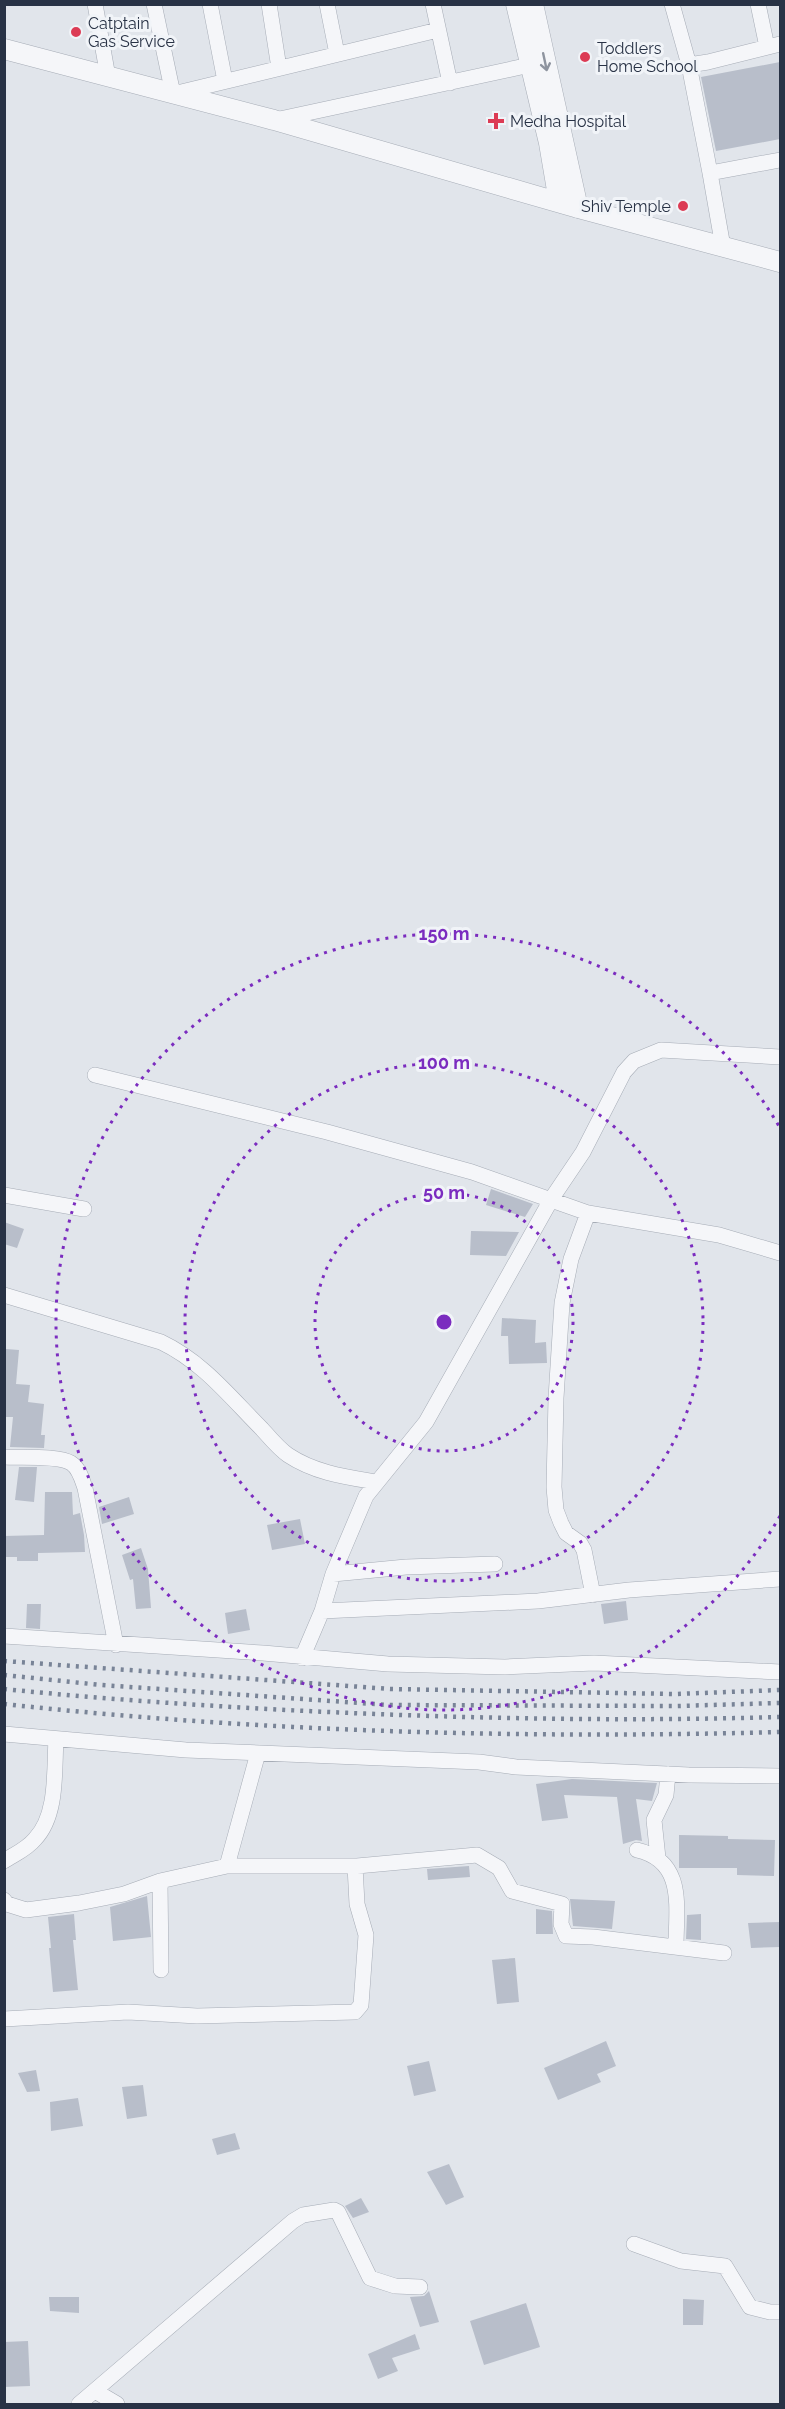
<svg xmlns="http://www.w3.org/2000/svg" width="785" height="2409" font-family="Raleway,sans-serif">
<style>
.building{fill:#b8beca}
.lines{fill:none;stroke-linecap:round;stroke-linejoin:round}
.minor-casing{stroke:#a6acb6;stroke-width:16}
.tertiary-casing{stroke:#a6acb6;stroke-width:21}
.minor{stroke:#f5f6f9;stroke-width:15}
.tertiary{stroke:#f5f6f9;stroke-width:20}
.rail{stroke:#798497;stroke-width:4.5;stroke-dasharray:3 6;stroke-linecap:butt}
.oneway{stroke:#8e949f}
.ring{fill:none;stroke:#7b2cbf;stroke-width:3;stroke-dasharray:3 6}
.poi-dot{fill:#dc3b54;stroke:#f1f4f8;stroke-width:2}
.labels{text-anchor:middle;stroke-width:6;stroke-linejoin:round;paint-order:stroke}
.poi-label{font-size:16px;fill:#283245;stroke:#f1f4f8;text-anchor:start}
.centre{fill:#7b2cbf;stroke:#f1f4f8;stroke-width:3}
.ring-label{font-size:18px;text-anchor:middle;font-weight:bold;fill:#7b2cbf;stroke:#f1f4f8;stroke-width:6;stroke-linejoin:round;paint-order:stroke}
</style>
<rect width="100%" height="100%" fill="#e1e5eb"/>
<path class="building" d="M780,62v77l-64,12 -15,-74z
M491,1189l42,15 -8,13 -39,-12z
M4,1222l20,7 -7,19 -13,-4z
M471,1231l47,1h1l-13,24 -36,-1z
M502,1318l34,2 -1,23 11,-1 1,21 -38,1 -1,-28h-7z
M6,1349l13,1 -3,34 14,1 -2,17 16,2 -3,31h4l-1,13 -34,-1 3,-30h-9z
M19,1467h18l-3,35 -19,-2z
M45,1492h27l1,23 7,-2 4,22 1,17 -47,1v8h-21v-4h-13v-21l40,-1z
M129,1497l5,17 -32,10 -3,-17z
M300,1519l5,25 -33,6 -5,-25z
M141,1548l7,21 3,39 -15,1 -3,-30 -3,1 -8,-25z
M626,1601l2,19 -24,4 -3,-20z
M27,1604h14l-1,25 -14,-1z
M246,1609l4,21 -22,4 -3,-21z
M572,1779l85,4 -5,18 -16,-2 6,42 -6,-1 -13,4 -6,-47 -53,-2 4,23 -26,3 -6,-37z
M679,1835l49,1v3l47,1 -1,36 -37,-1v-7h-58z
M469,1866l1,11 -42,3 -1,-11z
M147,1896l4,41 -38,4 -3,-34z
M570,1899l45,2 -3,28 -39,-3z
M536,1909l16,2 1,23h-17z
M74,1914l2,26h-3l5,50 -25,2 -4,-44h2l-3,-31z
M701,1914v26l-15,-1 1,-24z
M780,1922v25l-29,1 -3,-25z
M515,1958l4,44 -22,2 -5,-44z
M606,2041l10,25 -19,8 4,8 -43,18 -14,-32z
M429,2061l7,30 -22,5 -7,-30z
M36,2070l4,21 -13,1 -9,-19z
M143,2085l4,31 -20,3 -5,-32z
M78,2098l5,28 -32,5 -1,-29z
M235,2133l5,16 -23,6 -5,-16z
M449,2164l15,33 -18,8 -19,-33z
M361,2198l8,14 -16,6 -8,-12z
M429,2291l10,31 -19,5 -10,-30 14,-1z
M49,2297h30v16l-29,-2z
M683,2299l21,1 -1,25h-20z
M526,2303l14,44 -56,18 -14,-44z
M415,2334l5,15 -28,9 6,13 -20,8 -10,-25z
M28,2341l2,45 -26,1v-45z"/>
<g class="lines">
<g class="minor-casing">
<path id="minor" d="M95,4l13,73
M154,4l19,90 265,-64
M210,4l15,77
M269,4l10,64
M327,4l10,50
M433,4l17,79
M672,4l17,61 19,-3 72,-18
M758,4l9,43
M689,65l21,108 70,-13
M275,120l255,-55
M710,173l13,74
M95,1075l232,57 145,40 116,41 131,22 61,18
M4,1195l80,14
M588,1213l-17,46 -9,44 -6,95 -2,89 2,23 5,13 5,10 14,10 4,7 9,45
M4,1295l157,47c42,20 69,55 101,87 8,9 17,20 26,26 27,18 58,22 88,27
M4,1457c16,1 55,-2 67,6 8,5 11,16 14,25l31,157
M333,1574l73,-7 89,-3
M322,1611l216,-10 91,-11 151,-11
M4,1636l259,17 125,11 117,3 89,-4 186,9
M302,1658l20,-47 11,-37 33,-78 60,-74 126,-224 31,-46 41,-80 10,-11 27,-11 119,7
M4,1734l182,16 293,12 37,5 173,8 91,1
M637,1850c49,11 39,58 39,97
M658,1858l-4,-38 12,-25 2,-21
M4,1861c11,-7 23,-12 31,-22 23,-24 19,-69 21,-100
M227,1866l31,-113
M160,1881l1,89
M4,1900l3,4 19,6 53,-7 45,-9 36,-13 67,-15h130l120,-11 22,13 13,23 50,13 -1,20 5,12 27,1 131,16
M4,2019l124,-7 69,4 158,-4 6,-7 5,-70 -9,-31 -2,-38
M634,2244l47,17 44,5 25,41 20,5h10
M95,2391l22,13
M79,2404l214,-183 10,-6 31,-5 4,2 32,66 25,8 25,1"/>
</g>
<g class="tertiary-casing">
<path id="tertiary" d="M516,4l33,139 10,59
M533,4l45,204
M4,49l270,71 304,88 202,54"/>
</g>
<use href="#minor" class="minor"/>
<use href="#tertiary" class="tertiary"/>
<path class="rail" d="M4,1661l386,28 286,5 104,-4
M4,1675l97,10 288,20 288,1 103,-3
M4,1689c88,9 175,15 263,20 171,9 342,13 513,8
M4,1704c257,28 518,35 776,28"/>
</g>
<defs><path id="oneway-shaft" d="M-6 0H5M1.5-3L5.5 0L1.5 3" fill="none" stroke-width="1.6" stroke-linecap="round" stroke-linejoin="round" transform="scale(1.5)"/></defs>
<use class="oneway" href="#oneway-shaft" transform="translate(545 62) rotate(78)"/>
<g class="ring">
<circle cx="444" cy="1322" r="129"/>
<circle cx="444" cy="1322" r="259"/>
<path d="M780 1516A388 388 0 1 1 780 1128"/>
</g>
<g class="poi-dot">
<circle cx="76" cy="32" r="6"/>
<circle cx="585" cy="57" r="6"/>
<path d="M493 112h6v6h6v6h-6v6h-6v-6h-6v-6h6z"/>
<circle cx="683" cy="206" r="6"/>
</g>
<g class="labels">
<g class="poi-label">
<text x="88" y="29">Catptain<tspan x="88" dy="18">Gas Service</tspan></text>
<text x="597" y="54">Toddlers<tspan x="597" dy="18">Home School</tspan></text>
<text x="510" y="127">Medha Hospital</text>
<text x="671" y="212" text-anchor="end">Shiv Temple</text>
</g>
</g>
<circle cx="444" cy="1322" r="9" class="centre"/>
<g class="ring-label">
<text x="444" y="940">150 m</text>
<text x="444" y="1069">100 m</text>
<text x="444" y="1199">50 m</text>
</g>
<rect width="785" height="2409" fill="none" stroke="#283245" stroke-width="12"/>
</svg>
